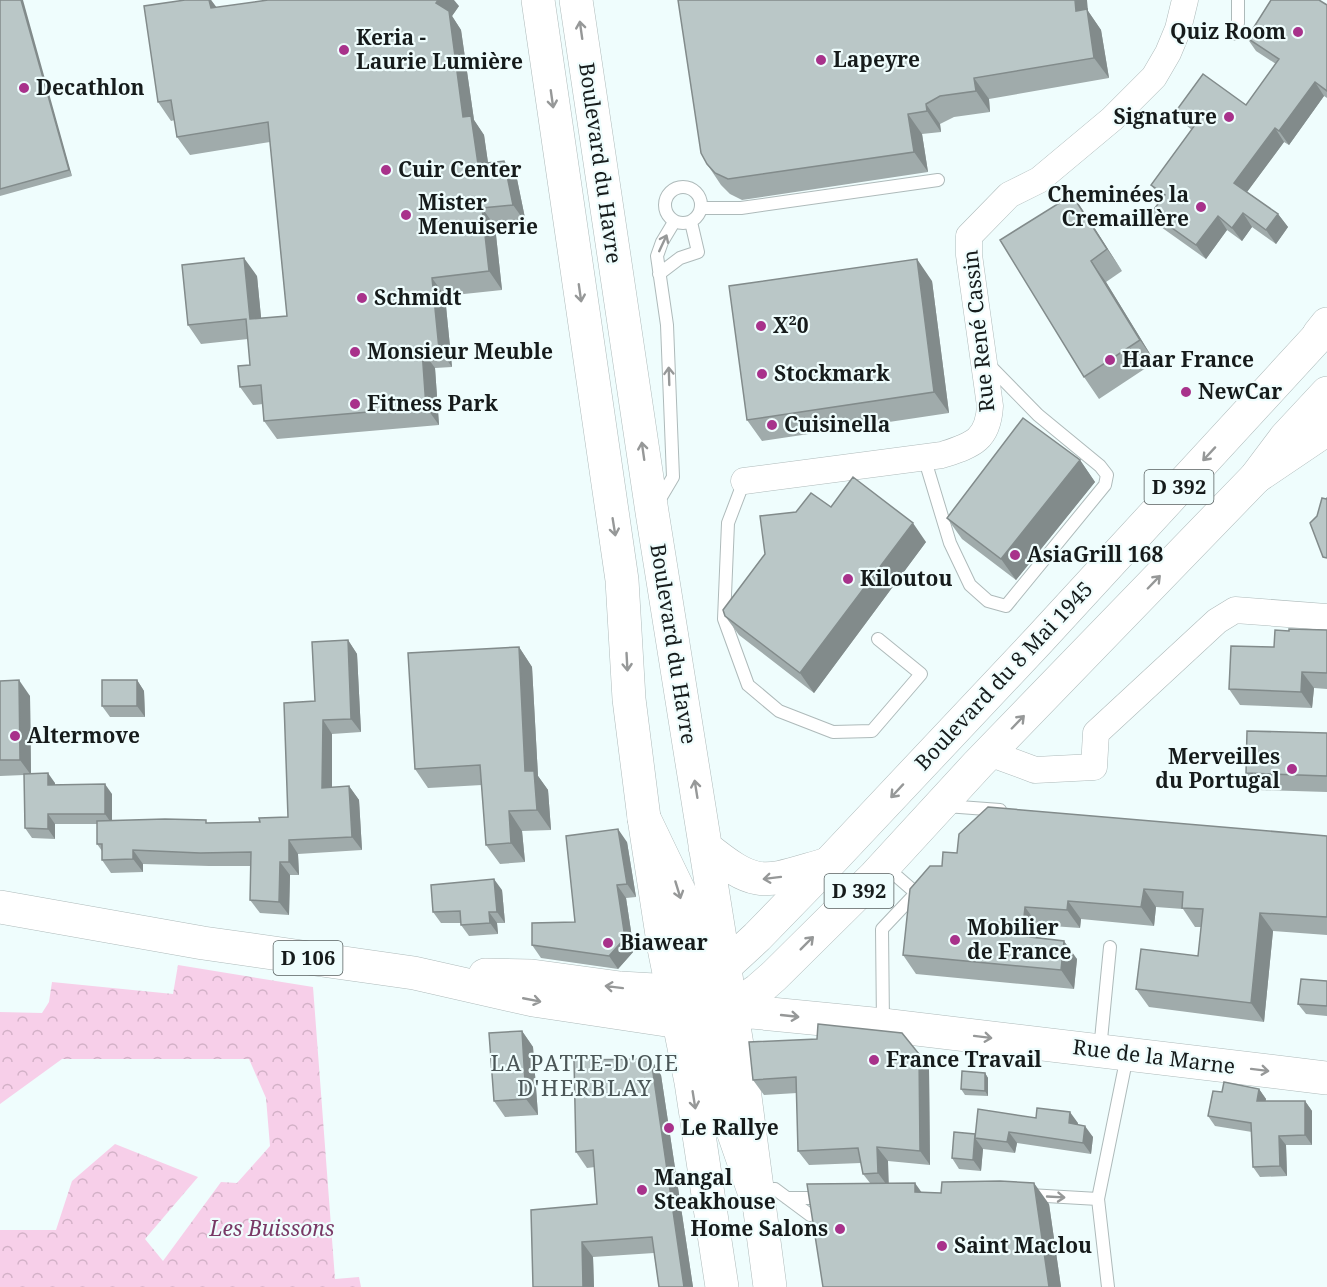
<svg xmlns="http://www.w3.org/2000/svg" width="1327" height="1287" font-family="'Noto Serif',serif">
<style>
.forest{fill:url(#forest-crowns)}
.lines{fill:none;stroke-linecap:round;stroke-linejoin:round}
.lane-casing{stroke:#aebaba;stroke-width:14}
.street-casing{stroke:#aebaba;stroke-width:27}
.secondary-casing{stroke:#aebaba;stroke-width:34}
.primary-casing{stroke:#aebaba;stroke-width:34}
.highway-casing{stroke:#aebaba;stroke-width:34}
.lane{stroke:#fff;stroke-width:12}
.street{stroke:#fff;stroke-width:26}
.secondary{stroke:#fff;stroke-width:33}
.primary{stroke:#fff;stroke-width:33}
.highway{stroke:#fff;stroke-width:33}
.wall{fill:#a0abab}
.shaded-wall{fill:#828b8b}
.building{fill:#bac7c7;stroke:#828b8b;stroke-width:1.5}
.oneway{stroke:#969898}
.poi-dot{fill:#a8328b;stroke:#effdfd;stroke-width:2}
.labels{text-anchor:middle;stroke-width:4.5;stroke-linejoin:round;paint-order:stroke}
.shield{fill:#effdfd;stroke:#575f5f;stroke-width:1.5}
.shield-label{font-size:20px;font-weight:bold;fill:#161b1b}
.poi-label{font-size:21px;font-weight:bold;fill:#161b1b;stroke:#effdfd;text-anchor:start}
.street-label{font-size:21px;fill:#161b1b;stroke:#effdfd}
.park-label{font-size:21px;font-style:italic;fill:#793966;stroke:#effdfd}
.neighbourhood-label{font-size:22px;letter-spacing:1.5px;fill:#4b5657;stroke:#effdfd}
</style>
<defs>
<pattern id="forest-crowns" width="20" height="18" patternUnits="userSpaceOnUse" patternTransform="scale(1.5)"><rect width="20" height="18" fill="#f7cfe9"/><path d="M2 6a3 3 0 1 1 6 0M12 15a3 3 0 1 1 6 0" fill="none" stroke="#d3b1c7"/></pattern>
</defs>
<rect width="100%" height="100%" fill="#effdfd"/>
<path class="forest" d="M178,965l135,22 22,292 24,-2 2,10h-361v-57h56l16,-49 43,-37 83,33 -53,62 18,22 58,-79 16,1 33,-37 -4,-48 -17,-39h-187l-62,45v-92l42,1 7,-11 3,-20 121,12z"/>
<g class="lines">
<g class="lane-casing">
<path id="lane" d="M1234,34l4,-11v-23
M665 205a18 18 0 1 1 36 0a18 18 0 1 1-36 0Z
M702,208h39l197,-28
M659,274l21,-16 18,-6 -7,-30
M924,457l26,86 20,42 18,16 18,5 99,-121 2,-10 -7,-9 -62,-51 -50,-51
M744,481l-16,42 -4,96 24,66 31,26 54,21 39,-1 49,-57 -43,-35
M657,504l16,-27 -6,-152 -10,-69 5,-14 12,-20
M946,806l54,4
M883,1024l-1,-95 34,-36 -30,-26
M1100,1050l10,-103
M760,1190l15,-1 35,26
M1029,1195l69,4
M787,1198h38
M1108,1287l-10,-88 29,-143"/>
</g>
<g class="street-casing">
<path id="street" d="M744,481l198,-26c30,-10 46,-14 48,-49l-21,-151v-19l40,-41 30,-15 73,-61 42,-42 14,-24 10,-24 7,-29
M989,753l46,17 59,-3 2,-34 121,-112 18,-11 92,7"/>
</g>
<g class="secondary-casing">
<path id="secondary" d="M538,0l84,580 7,119 15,119 20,130 27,134 31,205
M576,0l76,512 92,577 26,198
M705,847c54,44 59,35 123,17
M731,1010l152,15 444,53"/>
</g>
<g class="primary-casing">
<path id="primary" d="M644,818l36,75 12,65 13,24 16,16
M0,907l203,36 211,30 119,27 153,23 25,-3 11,-5 36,-25 16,-14 101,-100 103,-112 278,-287 30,-40 41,-44
M485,975l47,1 88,12 52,3 33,-9 13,-9 39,-36 71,-73 210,-223 289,-314
M688,1005l13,17 15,38 7,42 36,104"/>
</g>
<g class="highway-casing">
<path id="highway" d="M1319,334l8,-10
M1256,477l71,-48"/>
</g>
<use href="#lane" class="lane"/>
<use href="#street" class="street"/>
<use href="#secondary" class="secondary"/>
<use href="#primary" class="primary"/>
<use href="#highway" class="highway"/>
</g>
<path class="wall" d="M0,0l72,176 -72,20z
M185,0h26l6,8 242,-2 -7,10 9,14 13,90 10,15 4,28 16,-2 13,18 9,44 -31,3 7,64 -57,6 7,71 -17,1 4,57 -162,14 -13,-18 -1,-17 -10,1 -13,-18 10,-22 -2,-26 -47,5 -13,-19 69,-49 4,42 26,-2 -17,-174 -80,13 -13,-18 -2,-17 -4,1 -13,-19z
M1327,5v93l-3,-2 -35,49 -5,-3 -37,50 31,22 10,13 -12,17 -24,-17 -10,14 -15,-11 -21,29 -45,-32 -10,-14 11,-14 -11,-14 41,-55 -6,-5 -10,-14 70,-6 30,-41 -20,-13 -9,-13z
M1088,11l13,19 8,48 -120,21 1,13 -36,5 -14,7 1,8 -19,2 6,38 -186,28 -12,-6 -9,-9 -14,-21z
M1072,195l50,76 -16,11 49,80 -56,37 -15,-22z
M932,281l17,132 -187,28 -15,-21z
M1080,460l15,22 -79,98 -54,-41 -15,-21z
M831,507l95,35 -112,151 -75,-58 -14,-19z
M1327,630v59l-13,-1 -2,20 -72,-3 -11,-16 45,-42 15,-16z
M348,640l9,14 4,78 -29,2v54l17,-2 10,14 3,50 -64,4 1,21h-9l-1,40 -29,-2 -10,-13 1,-34h-42l-66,-2v8l-32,1 -9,-13v-9l-5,-7v-20h-42v15l-23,-1 -7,-10 -1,-53 -24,1v-95l30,15 1,77 24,10v2l57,9v26l96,3 52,-1 28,-5 27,-116z
M519,647l13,20 6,109 10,14 3,40 -29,1 3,31 -25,2 -14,-19 -4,-60 -54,3 -13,-19z
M137,680l7,11 1,26h-35l-8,-11z
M1327,733v59l-70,-2 -11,-17z
M1327,836v99l-54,-4 -9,91 -115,-15 -13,-18 62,-33 3,-29h-6l-12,-18 -27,-2 -2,19 -73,-7 -1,9 -42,-3 -2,12 41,22 -3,30 -158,-15 -13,-19 39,-89 15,-13z
M627,842l9,55 -10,1 8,53 -16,18 -77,-11 -9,-13 43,-23z
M502,890l3,33h-8l1,11 -29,2 -8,-11v-2h-20l-8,-11z
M1327,981v35l-21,-2 -8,-10z
M522,1031l11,16 5,68 -33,2 -11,-16z
M919,1054l10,15 1,96 -42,-4v22l34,10 127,11 12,83 -191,-104 -7,-9 -2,-11 -52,2 -11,-14 -1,-58 -33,2 -11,-15z
M985,1073l3,5v18l-23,-1 -4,-6z
M661,1075l32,212h-34l-5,-34 -61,4 1,30h-61l64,-83 -2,-37 -8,1 -11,-16z
M1259,1089l7,10 -1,2h40l7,10v34h-26l1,31 -27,1 -7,-10 -1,-35 -37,-6 -7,-10 14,-24z
M1036,1118l42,5v2l15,12 -2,17 -74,-11 -2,10 -32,-4 -2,22 -22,-2 -7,-11 23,-24z"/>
<path class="shaded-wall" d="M21,0h2l49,176 -3,-6z
M209,0h2l11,15 -11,-7z
M438,0h16l5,6 -7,10 9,14 13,90 10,15 7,48 -13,-19 -15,-47 -27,-114z
M1075,0h12l1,11 13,19 8,48 -15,-20 -18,-47z
M974,78l15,21 1,13 -14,-21z
M1315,82l9,14 -35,49 -10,-14z
M926,104l14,20 1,8 -14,-21z
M908,114l14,20 6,38 -14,-20z
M1275,128l9,14 -40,54 -10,-13z
M504,161l13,18 9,44 -13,-18z
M1072,195l15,21 35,55 -15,-22z
M482,208l13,18 7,64 -13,-19z
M1243,213l9,14 -10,14 -10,-13z
M1278,214l10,13 -12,17 -10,-14z
M1218,216l9,14 -21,29 -10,-14z
M244,258l13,18 6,61 -13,-18z
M917,259l15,22 17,132 -15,-21z
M1091,261l15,21 49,80 -15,-22z
M432,278l13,18 7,71 -13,-18z
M422,350l13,18 4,57 -13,-18z
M1080,460l15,22 -79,98 -15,-21z
M913,523l13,19 -112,151 -14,-20z
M348,640l9,14 4,78 -10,-13z
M519,647l13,20 6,109 10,14 3,40 -14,-20 -12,-39z
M1302,672l12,16 -2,20 -11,-16z
M19,680l11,16 1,79 -11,-15z
M137,680l7,11 1,26 -8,-11z
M323,720l9,14v68l-10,-14z
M48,773l7,10v12l-7,-10z
M105,784l7,10v30l-7,-10z
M349,786l10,14 3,50 -10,-13z
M509,811l13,20 3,31 -14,-19z
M48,814l7,10v15l-7,-10z
M618,829l9,13 9,55 -9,-13z
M289,840l9,14 1,21 -10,-13z
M133,850l10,14v8l-10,-13z
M280,862l10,13 -1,40 -10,-13z
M494,879l8,11 3,33 -8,-11z
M617,885l9,13 8,53 -16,18 -9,-13z
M1144,889l12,18 -2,19 -13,-19z
M1068,901l13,18 -1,9 -13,-18z
M1025,907l13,18 -3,29 -13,-18z
M489,912l8,11 1,11 -8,-11z
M1260,913l13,18 -9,91 -13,-19z
M1064,941l13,18 -3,30 -13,-19z
M522,1031l11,16 5,68 -12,-16z
M919,1054l10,15 1,96 -10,-14z
M651,1059l10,16 32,212h-9z
M985,1073l3,5v18l-3,-5z
M1259,1089l7,10 -2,12 -7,-10z
M1305,1101l7,10v34l-7,-10z
M1070,1112l8,11 -1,11 -8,-11z
M1085,1126l8,11 -2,17 -8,-11z
M1009,1132l8,11 -2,10 -8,-11z
M1279,1136l7,9 1,31 -7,-10z
M975,1138l8,11 -2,22 -8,-11z
M877,1147l11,14 1,27 -11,-15z
M915,1183l15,21 -15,-12z
M1034,1183l15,21 12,83h-12z
M582,1242l11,15 1,30h-11z"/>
<path class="building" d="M0,0h21l48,170 -69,19z
M185,0h24l2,8 57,-8h170l-2,3 13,8 14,106 8,-1 7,48 26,-3 9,44 -31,3 7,63 -57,7 7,71 -17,1 4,57 -162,14 -3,-36 -21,2 -2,-21 12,-1 -4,-46 -58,6 -6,-60 62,-7 6,61 37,-3 -19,-194 -91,15 -6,-37 -13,2 -14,-96z
M678,0h397l1,11 11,-2 7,49 -120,20 2,13 -36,5 -14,8 1,7 -19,3 6,38 -186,27 -13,-6 -8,-9 -6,-11z
M1271,0h48l8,5v86l-12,-9 -36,49 -4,-3 -41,55 44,31 -12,16 -23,-17 -11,15 -14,-12 -22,29 -45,-32 14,-18 -14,-10 44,-60 -19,-14 27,-37 43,31 33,-46 -32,-21z
M1072,195l35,54 -16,12 49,79 -56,37 -84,-137z
M917,259l17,133 -187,28 -18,-134z
M1023,418l57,42 -79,99 -54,-41z
M853,477l60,46 -113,150 -75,-57 -2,-6 42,-56 -5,-38 36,-4 15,-19 20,14z
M1322,498l4,1 1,-1v60l-4,-1 -13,-34 7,-7z
M1289,629l38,1v43l-25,-1 -1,20 -72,-3 2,-43 43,1 1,-17 14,1z
M348,640l3,79 -28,1 -1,68 27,-2 3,51 -63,3v22h-9l-1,40 -29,-2 1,-48 -51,1 -67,-3v9l-31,1v-16h-5v-23l68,-2 41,1v3l54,-1 -1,-4 29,-1 -4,-114 31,-2 -3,-59z
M519,647l6,124h9l3,39 -28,1 2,32 -25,2 -6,-80 -65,4 -7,-116z
M19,680l1,80h-20v-79z
M102,680h35v26h-35z
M1247,731l80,2v43l-81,-3z
M48,773v12l57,-1v30h-57v15l-23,-1 -1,-54z
M988,807l339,29v81l-67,-4 -9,90 -115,-14 5,-40 57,7 5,-47 -21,-1 1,-16 -39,-3 -3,18 -73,-6 -1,9 -42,-3 -3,29 42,5 -3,29 -158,-15 7,-66 20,-23h12l1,-14 14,1 2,-19z
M618,829l9,55 -10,1 8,53 -16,18 -77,-11v-22l43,-1 -9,-86z
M494,879l3,33h-8l1,11 -29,2 -1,-14 -27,1 -2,-27z
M1301,979l26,2v25l-29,-2z
M818,1024l84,9 17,21 1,97 -43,-4 1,26 -15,1 -5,-26 -60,3 -2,-74 -43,3 -4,-38 68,-3z
M522,1031l4,68 -32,2 -5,-68z
M651,1059l33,228h-25l-7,-50 -70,5 1,45h-50l-2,-77 66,-6 -4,-54 -17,2 -2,-92z
M962,1071l23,2v18l-24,-2z
M1224,1082l35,7 -2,12h48v34l-26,1 1,30 -27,1 -2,-44 -43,-7 5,-25 9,1z
M1037,1108l33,4 -1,11 16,3 -2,17 -74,-11 -2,10 -32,-4 3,-29 58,9z
M954,1132l21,2 -2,26 -21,-2z
M1000,1181l34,2 15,104h-226l-16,-103 108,-1v9l26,1 1,-11z"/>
<defs><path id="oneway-shaft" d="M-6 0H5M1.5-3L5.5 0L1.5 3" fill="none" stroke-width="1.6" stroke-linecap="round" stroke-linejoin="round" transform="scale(1.5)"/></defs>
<g class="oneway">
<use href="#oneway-shaft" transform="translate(581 30) rotate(-98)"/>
<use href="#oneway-shaft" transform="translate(552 99) rotate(82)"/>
<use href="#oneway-shaft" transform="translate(663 243) rotate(-65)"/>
<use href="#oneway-shaft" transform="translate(580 293) rotate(82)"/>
<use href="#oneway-shaft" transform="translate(669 376) rotate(-92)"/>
<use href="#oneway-shaft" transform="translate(643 451) rotate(-98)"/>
<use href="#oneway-shaft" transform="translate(1209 454) rotate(133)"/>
<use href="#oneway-shaft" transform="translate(614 527) rotate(81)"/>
<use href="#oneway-shaft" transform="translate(1154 582) rotate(-46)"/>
<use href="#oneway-shaft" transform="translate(627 662) rotate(87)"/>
<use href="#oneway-shaft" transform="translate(1018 722) rotate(-46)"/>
<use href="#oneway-shaft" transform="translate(696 789) rotate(-99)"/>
<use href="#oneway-shaft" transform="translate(897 791) rotate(133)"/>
<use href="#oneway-shaft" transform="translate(772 878) rotate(173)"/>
<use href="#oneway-shaft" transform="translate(678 890) rotate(73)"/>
<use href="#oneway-shaft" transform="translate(807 943) rotate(-45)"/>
<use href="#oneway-shaft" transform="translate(614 987) rotate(-173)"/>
<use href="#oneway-shaft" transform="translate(532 1000) rotate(11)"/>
<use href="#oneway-shaft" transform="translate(790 1016) rotate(6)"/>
<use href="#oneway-shaft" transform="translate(983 1037) rotate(7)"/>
<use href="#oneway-shaft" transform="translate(1260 1070) rotate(7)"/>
<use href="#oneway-shaft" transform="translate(694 1100) rotate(81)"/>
<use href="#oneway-shaft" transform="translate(1056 1197) rotate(3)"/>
</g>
<g class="poi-dot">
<circle cx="1298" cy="32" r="6"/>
<circle cx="344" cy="50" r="6"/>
<circle cx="821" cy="60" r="6"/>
<circle cx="24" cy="88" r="6"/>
<circle cx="1229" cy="117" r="6"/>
<circle cx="386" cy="170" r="6"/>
<circle cx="1201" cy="207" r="6"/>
<circle cx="406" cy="215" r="6"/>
<circle cx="362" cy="298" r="6"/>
<circle cx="761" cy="326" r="6"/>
<circle cx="355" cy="352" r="6"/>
<circle cx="1110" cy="360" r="6"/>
<circle cx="762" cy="374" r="6"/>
<circle cx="1186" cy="392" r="6"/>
<circle cx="355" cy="404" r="6"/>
<circle cx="772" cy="425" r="6"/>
<circle cx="1015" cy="555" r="6"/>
<circle cx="848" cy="579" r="6"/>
<circle cx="15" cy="736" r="6"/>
<circle cx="1292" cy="769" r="6"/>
<circle cx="955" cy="940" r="6"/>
<circle cx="608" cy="943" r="6"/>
<circle cx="874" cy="1060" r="6"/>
<circle cx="669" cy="1128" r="6"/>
<circle cx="642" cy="1190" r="6"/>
<circle cx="840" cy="1229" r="6"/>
<circle cx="942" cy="1246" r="6"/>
</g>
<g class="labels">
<g class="shield">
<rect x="1144.5" y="470" width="69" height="34" rx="4.5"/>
<rect x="824.5" y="874" width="69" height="34" rx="4.5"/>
<rect x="273.5" y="941" width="69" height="34" rx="4.5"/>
</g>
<g class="shield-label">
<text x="1179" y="494">D 392</text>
<text x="859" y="898">D 392</text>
<text x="308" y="965">D 106</text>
</g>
<g class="poi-label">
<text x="1286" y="39" text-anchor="end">Quiz Room</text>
<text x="356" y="45">Keria -<tspan x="356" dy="24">Laurie Lumière</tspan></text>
<text x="833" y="67">Lapeyre</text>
<text x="36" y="95">Decathlon</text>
<text x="1217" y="124" text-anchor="end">Signature</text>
<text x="398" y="177">Cuir Center</text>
<text x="1189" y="202" text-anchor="end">Cheminées la<tspan x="1189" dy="24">Cremaillère</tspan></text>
<text x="418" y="210">Mister<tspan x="418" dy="24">Menuiserie</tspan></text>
<text x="374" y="305">Schmidt</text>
<text x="773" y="333">X²0</text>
<text x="367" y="359">Monsieur Meuble</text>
<text x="1122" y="367">Haar France</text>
<text x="774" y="381">Stockmark</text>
<text x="1198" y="399">NewCar</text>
<text x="367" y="411">Fitness Park</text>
<text x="784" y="432">Cuisinella</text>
<text x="1027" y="562">AsiaGrill 168</text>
<text x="860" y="586">Kiloutou</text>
<text x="27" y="743">Altermove</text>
<text x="1280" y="764" text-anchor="end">Merveilles<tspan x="1280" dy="24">du Portugal</tspan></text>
<text x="967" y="935">Mobilier<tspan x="967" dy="24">de France</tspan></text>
<text x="620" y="950">Biawear</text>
<text x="886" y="1067">France Travail</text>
<text x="681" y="1135">Le Rallye</text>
<text x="654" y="1185">Mangal<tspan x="654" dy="24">Steakhouse</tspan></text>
<text x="828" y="1236" text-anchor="end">Home Salons</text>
<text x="954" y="1253">Saint Maclou</text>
</g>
<g class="street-label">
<text transform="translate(600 163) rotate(82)" y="7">Boulevard du Havre</text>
<text transform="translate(979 331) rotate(-96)" y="7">Rue René Cassin</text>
<text transform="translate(673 644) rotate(81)" y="7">Boulevard du Havre</text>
<text transform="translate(1004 676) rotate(-47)" y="7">Boulevard du 8 Mai 1945</text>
<text transform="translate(1154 1057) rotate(7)" y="7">Rue de la Marne</text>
</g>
<g class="park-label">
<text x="272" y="1236">Les Buissons</text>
</g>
<g class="neighbourhood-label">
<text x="585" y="1071">LA PATTE-D'OIE<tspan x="585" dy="25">D'HERBLAY</tspan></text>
</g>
</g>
</svg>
